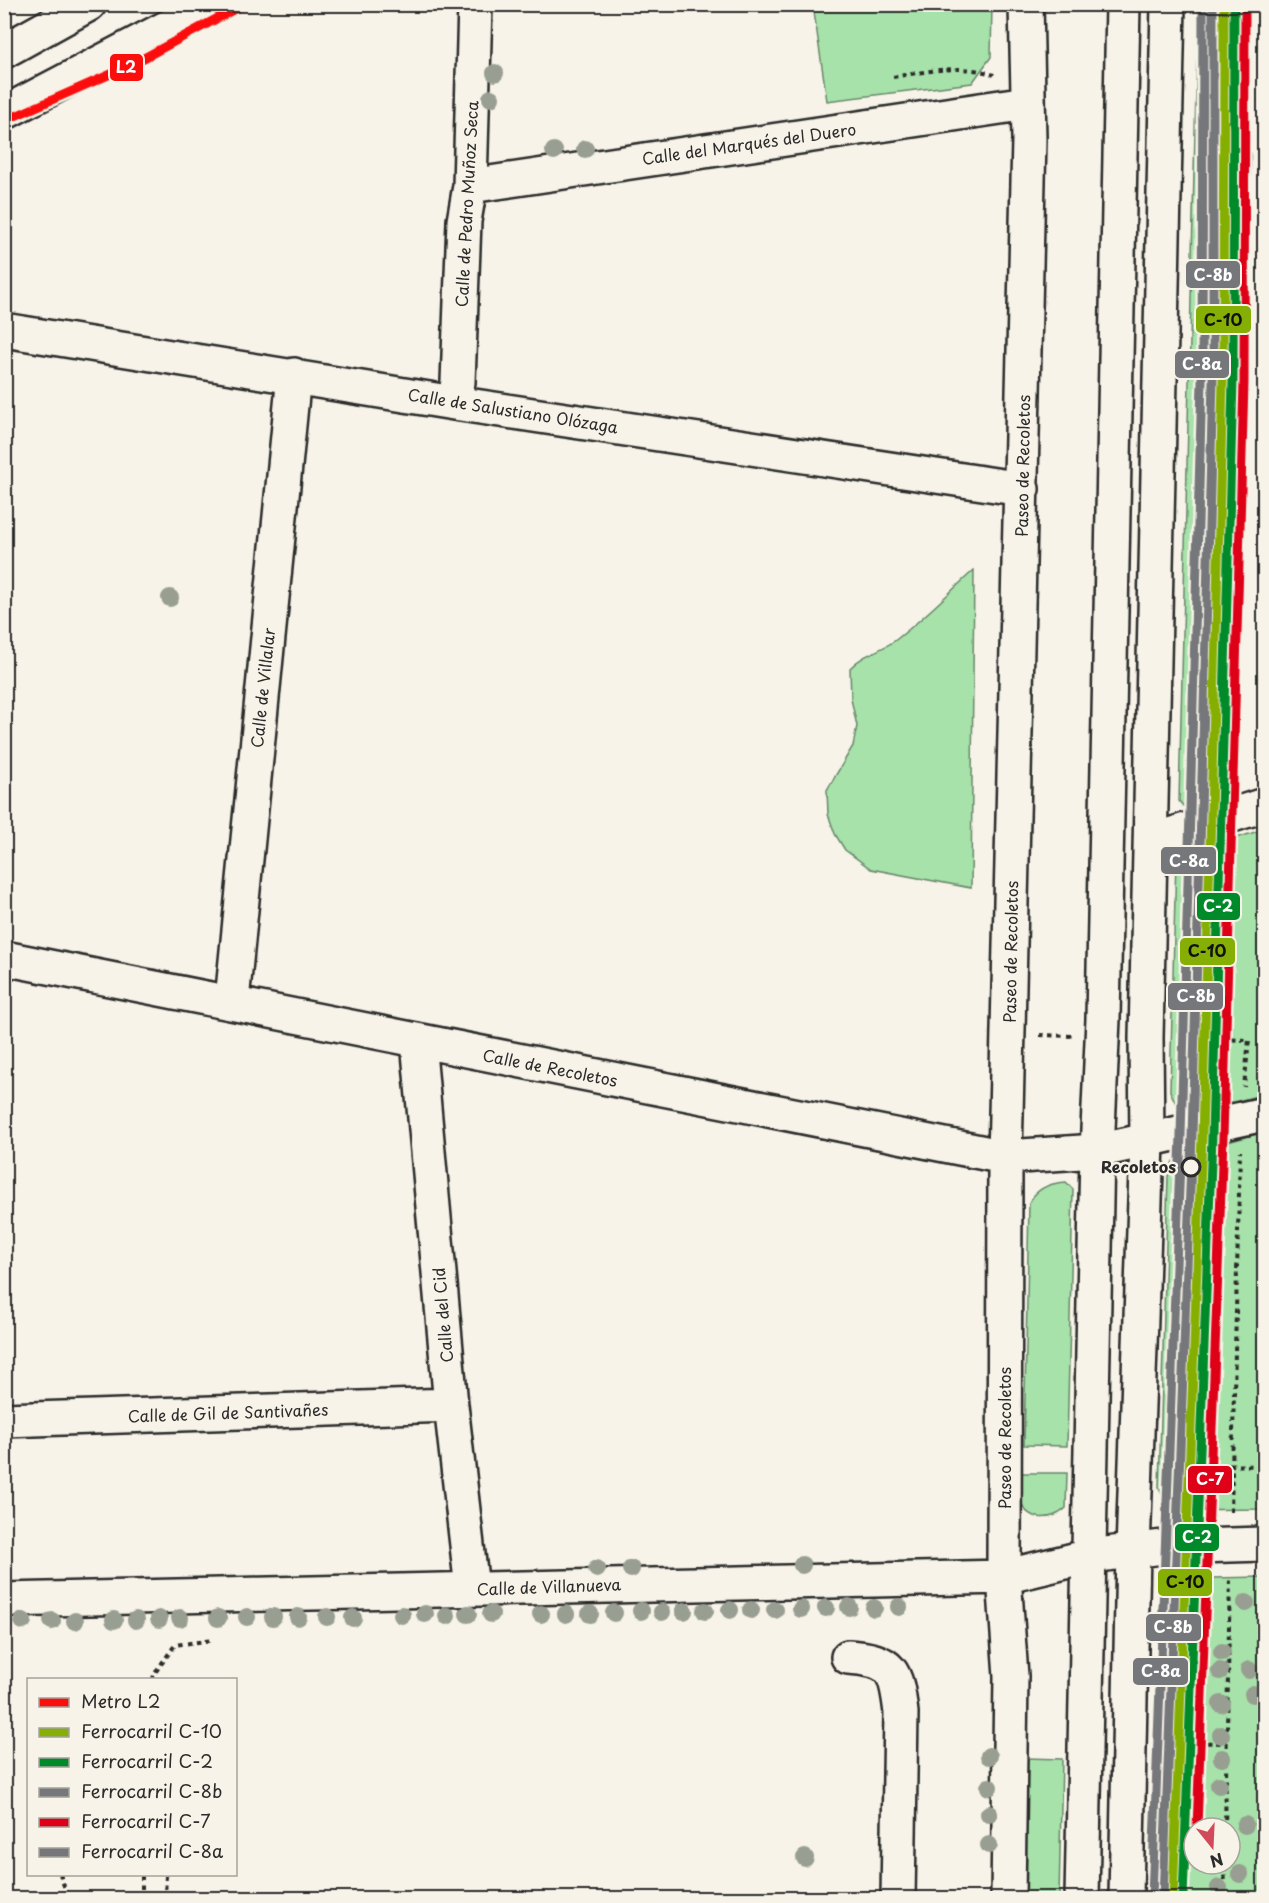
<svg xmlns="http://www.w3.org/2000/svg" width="1269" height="1903" font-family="'Playpen Sans',sans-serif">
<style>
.green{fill:#a6e2a9;stroke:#68866a;stroke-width:1.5;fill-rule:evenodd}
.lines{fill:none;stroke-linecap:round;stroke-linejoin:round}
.minor-casing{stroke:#2b2b2b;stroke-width:38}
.major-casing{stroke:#2b2b2b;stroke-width:38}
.highway-casing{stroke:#2b2b2b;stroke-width:38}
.path{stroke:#2b2b2b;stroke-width:4;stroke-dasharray:4.5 4.5;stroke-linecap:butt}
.minor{stroke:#f7f3e8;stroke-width:33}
.major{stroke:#f7f3e8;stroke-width:33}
.highway{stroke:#f7f3e8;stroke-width:33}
.rail-1-casing{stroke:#f7f3e8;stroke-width:14}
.rail-2-casing{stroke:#f7f3e8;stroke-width:14}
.rail-3-casing{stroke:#f7f3e8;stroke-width:14}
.rail-4-casing{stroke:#f7f3e8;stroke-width:14}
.rail-5-casing{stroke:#f7f3e8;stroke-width:14}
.rail-1{stroke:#85af04;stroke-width:9}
.rail-2{stroke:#008a29;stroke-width:9}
.rail-3{stroke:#76777a;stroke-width:9}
.rail-4{stroke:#de0118;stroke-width:9}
.rail-5{stroke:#76777a;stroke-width:9}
.metro-1-casing{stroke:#f7f3e8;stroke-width:14}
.metro-1{stroke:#fb0f0c;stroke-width:9}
.tree{fill:#989e91}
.stop-dot{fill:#f7f3e8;stroke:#2b2b2b;stroke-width:3}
.labels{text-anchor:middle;stroke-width:5;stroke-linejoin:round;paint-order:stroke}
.street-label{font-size:16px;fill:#2b2b2b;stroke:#f7f3e8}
.stop-label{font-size:16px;font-weight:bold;fill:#2b2b2b;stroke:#f7f3e8;text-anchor:end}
.line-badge{stroke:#f7f3e8;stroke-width:2}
.badge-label{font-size:16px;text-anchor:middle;font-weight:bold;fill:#fff}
.pale-badge-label{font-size:16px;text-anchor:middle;font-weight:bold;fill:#111}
</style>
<rect width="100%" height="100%" fill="#f7f3e8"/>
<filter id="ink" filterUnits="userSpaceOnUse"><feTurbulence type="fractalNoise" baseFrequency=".0167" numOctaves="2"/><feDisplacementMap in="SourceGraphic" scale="12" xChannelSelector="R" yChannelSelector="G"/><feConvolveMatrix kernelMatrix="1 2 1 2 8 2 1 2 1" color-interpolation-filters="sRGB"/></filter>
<g filter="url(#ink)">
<path class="green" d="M813,5h179l-1,52 -19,26 -145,18z
M1198,5h51l1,131 -7,1v16h8l-2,74h-8v16h5l1,35 -6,1v12h7l-1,16h-10l-1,17 13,1 -6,189h-8v11l8,1 -5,150 -7,1v18h7l-2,94 -51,19 -6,-7z
M974,570l-3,318 -100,-19 -26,-19 -10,-16 -7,-20 -1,-24 26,-44 4,-20 -6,-27 -1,-31c14,-15 32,-17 47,-29 27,-21 52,-46 77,-69z
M1264,829v265l-74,20 -12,-6 -8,-17 6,-233z
M1264,1132v377l-90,1 -10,-8 -5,-15 9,-311 5,-15 12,-7z
M1066,1182l7,7 -6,257 -43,-1 5,-241c6,-15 21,-21 37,-22z
M1022,1473h45l-1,35c-14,14 -43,14 -45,-10 -1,-8 0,-17 1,-25z
M1264,1577v321h-113l8,-319zM1194,1828h36v36h-36z
M1025,1758l37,1 -3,139h-38z"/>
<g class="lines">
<g class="minor-casing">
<path id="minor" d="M470,186l557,-83
M4,330l450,73 568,86
M454,403l4,-21 6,-161 6,-35 5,-182
M1151,841l113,-36
M4,958l1001,199 92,-6 167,-37
M232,1001l62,-626
M418,1041l33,364 21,184
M4,1420l447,-15
M4,1600l1000,-23 86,-21 73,-9 101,-3
M848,1657c45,3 48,13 53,56l-3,185
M1008,1898l3,-222 -7,-99 1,-420 24,-1018 -3,-135"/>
</g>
<g class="major-casing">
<path id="major" d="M4,51l85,-47
M4,113l208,-109"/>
</g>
<g class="highway-casing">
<path id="highway" d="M1082,1898l15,-747 6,-132 20,-1015
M1126,1898l7,-347 14,-409 -1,-104 22,-1034"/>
</g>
<path class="path" d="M893,77c32,-5 70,-14 101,-2
M1040,1035l32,1
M1178,1038l71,2 -5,47
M1166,1464l98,2
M1231,1512l9,-361
M153,1680l1,-6 21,-29 38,-5
M1162,1742l65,1
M1225,1828l5,-251
M60,1874l8,24
M142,1898v-24
M165,1898l1,-24
M1224,1898l1,-34"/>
<use href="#minor" class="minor"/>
<use href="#major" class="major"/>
<use href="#highway" class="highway"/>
<g class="rail-1-casing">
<path id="rail-1" d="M1173,1898l29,-762 21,-755 1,-377"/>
</g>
<g class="rail-2-casing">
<path id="rail-2" d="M1183,1898l29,-762 21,-755 1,-377"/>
</g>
<g class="rail-3-casing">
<path id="rail-3" d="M1163,1898l29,-762 21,-755v-377"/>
</g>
<g class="rail-4-casing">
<path id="rail-4" d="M1197,1828l26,-691 21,-755 1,-378"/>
</g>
<g class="rail-5-casing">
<path id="rail-5" d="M1152,1897l29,-762 21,-754 1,-377"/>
</g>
<use href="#rail-1" class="rail-1"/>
<use href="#rail-2" class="rail-2"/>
<use href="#rail-3" class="rail-3"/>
<use href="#rail-4" class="rail-4"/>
<use href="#rail-5" class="rail-5"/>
<g class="metro-1-casing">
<path id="metro-1" d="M4,121l125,-55 115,-62"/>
</g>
<use href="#metro-1" class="metro-1"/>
</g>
<g class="tree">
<circle cx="495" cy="73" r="9"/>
<circle cx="491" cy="98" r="9"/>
<circle cx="585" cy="149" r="9"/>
<circle cx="554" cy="151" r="9"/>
<circle cx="170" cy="598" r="9"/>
<circle cx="802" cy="1565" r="9"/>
<circle cx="597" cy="1569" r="9"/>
<circle cx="631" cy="1569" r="9"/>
<circle cx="1246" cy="1603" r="9"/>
<circle cx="849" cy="1607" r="9"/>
<circle cx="899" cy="1607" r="9"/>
<circle cx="826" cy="1608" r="9"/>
<circle cx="874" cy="1608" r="9"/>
<circle cx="801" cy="1609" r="9"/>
<circle cx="730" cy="1610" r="9"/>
<circle cx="751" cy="1610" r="9"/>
<circle cx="775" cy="1610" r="9"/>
<circle cx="641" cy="1611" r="9"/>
<circle cx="684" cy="1611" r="9"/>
<circle cx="705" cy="1611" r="9"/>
<circle cx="662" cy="1612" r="9"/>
<circle cx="614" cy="1613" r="9"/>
<circle cx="425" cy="1614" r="9"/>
<circle cx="468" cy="1614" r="9"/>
<circle cx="491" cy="1614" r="9"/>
<circle cx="541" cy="1614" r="9"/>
<circle cx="566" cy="1614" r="9"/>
<circle cx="590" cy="1614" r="9"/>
<circle cx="402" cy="1615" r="9"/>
<circle cx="447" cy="1616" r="9"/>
<circle cx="247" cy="1617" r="9"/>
<circle cx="273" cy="1617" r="9"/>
<circle cx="298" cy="1617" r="9"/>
<circle cx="327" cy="1617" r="9"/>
<circle cx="180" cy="1618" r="9"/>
<circle cx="218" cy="1618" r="9"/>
<circle cx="353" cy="1618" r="9"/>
<circle cx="159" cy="1619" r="9"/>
<circle cx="114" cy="1620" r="9"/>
<circle cx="136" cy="1620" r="9"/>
<circle cx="23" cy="1621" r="9"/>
<circle cx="52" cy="1621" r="9"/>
<circle cx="75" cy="1621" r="9"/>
<circle cx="1222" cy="1652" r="9"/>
<circle cx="1249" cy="1670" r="9"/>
<circle cx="1220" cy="1671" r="9"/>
<circle cx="1253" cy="1694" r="9"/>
<circle cx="1221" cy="1704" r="9"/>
<circle cx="1221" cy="1735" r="9"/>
<circle cx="989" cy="1756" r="9"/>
<circle cx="1222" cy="1758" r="9"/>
<circle cx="1219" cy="1785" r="9"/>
<circle cx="989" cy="1787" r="9"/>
<circle cx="989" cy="1814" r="9"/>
<circle cx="1245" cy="1825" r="9"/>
<circle cx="989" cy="1845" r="9"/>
<circle cx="805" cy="1858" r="9"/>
<circle cx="1240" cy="1874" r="9"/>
<circle cx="1219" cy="1888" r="9"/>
</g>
</g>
<circle class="stop-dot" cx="1191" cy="1167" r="9"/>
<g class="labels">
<g class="street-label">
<text transform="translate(749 144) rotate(-8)" y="6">Calle del Marqués del Duero</text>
<text transform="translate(467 204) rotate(-87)" y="6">Calle de Pedro Muñoz Seca</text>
<text transform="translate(513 411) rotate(9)" y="6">Calle de Salustiano Olózaga</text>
<text transform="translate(1023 466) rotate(-89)" y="6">Paseo de Recoletos</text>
<text transform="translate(263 688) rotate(-84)" y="6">Calle de Villalar</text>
<text transform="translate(1011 952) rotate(-89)" y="6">Paseo de Recoletos</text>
<text transform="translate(550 1068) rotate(11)" y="6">Calle de Recoletos</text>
<text transform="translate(443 1315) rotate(-95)" y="6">Calle del Cid</text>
<text transform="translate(228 1413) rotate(-2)" y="6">Calle de Gil de Santivañes</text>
<text transform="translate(1005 1438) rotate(-90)" y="6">Paseo de Recoletos</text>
<text transform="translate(549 1587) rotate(-2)" y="6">Calle de Villanueva</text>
</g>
<g class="stop-label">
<text x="1176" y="1173">Recoletos</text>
</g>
</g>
<g class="line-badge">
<rect x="109" y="53" width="35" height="29" rx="6" fill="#fb0f0c"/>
<rect x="1185" y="260" width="56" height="29" rx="6" fill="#76777a"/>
<rect x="1195" y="305" width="57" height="29" rx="6" fill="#85af04"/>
<rect x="1174" y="350" width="56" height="29" rx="6" fill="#76777a"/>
<rect x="1160" y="846" width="57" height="29" rx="6" fill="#76777a"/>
<rect x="1196" y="892" width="45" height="29" rx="6" fill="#008a29"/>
<rect x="1179" y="937" width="57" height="29" rx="6" fill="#85af04"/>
<rect x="1167" y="982" width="57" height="29" rx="6" fill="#76777a"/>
<rect x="1187" y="1465" width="46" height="29" rx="6" fill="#de0118"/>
<rect x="1174" y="1523" width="46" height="29" rx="6" fill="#008a29"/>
<rect x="1157" y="1568" width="56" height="29" rx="6" fill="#85af04"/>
<rect x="1145" y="1613" width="57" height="29" rx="6" fill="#76777a"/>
<rect x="1132" y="1657" width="57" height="29" rx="6" fill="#76777a"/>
</g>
<g class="badge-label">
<text x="126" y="73">L2</text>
<text x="1213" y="281">C-8b</text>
<text x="1202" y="370">C-8a</text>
<text x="1189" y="867">C-8a</text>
<text x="1218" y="912">C-2</text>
<text x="1196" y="1002">C-8b</text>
<text x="1210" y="1485">C-7</text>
<text x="1197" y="1543">C-2</text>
<text x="1173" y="1633">C-8b</text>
<text x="1161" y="1677">C-8a</text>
</g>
<g class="pale-badge-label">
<text x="1223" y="326">C-10</text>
<text x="1207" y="957">C-10</text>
<text x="1185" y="1588">C-10</text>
</g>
<rect width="1269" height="1903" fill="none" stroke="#f7f3e8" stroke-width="24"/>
<rect x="12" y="12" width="1245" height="1879" fill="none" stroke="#2b2b2b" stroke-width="2" filter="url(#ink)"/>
<rect x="27" y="1678" width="210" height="198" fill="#f7f3e8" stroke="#a5a39c" stroke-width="1.5"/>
<rect x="39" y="1698" width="30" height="9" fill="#fb0f0c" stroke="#a5a39c" stroke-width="1.5"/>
<text x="81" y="1708" font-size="18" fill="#2b2b2b">Metro L2</text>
<rect x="39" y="1728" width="30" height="9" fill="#85af04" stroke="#a5a39c" stroke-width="1.5"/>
<text x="81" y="1738" font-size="18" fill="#2b2b2b">Ferrocarril C-10</text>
<rect x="39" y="1758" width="30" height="9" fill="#008a29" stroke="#a5a39c" stroke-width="1.5"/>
<text x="81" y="1768" font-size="18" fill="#2b2b2b">Ferrocarril C-2</text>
<rect x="39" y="1788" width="30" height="9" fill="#76777a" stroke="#a5a39c" stroke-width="1.5"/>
<text x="81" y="1798" font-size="18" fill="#2b2b2b">Ferrocarril C-8b</text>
<rect x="39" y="1818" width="30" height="9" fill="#de0118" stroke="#a5a39c" stroke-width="1.5"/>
<text x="81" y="1828" font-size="18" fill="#2b2b2b">Ferrocarril C-7</text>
<rect x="39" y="1848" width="30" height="9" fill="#76777a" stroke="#a5a39c" stroke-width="1.5"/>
<text x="81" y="1858" font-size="18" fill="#2b2b2b">Ferrocarril C-8a</text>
<g transform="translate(1212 1846) rotate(162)"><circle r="28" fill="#f7f3e8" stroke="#a5a39c" stroke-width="1.5"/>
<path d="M0-4.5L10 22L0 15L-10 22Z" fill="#d1495b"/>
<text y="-9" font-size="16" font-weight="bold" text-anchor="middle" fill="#2b2b2b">N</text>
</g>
</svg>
